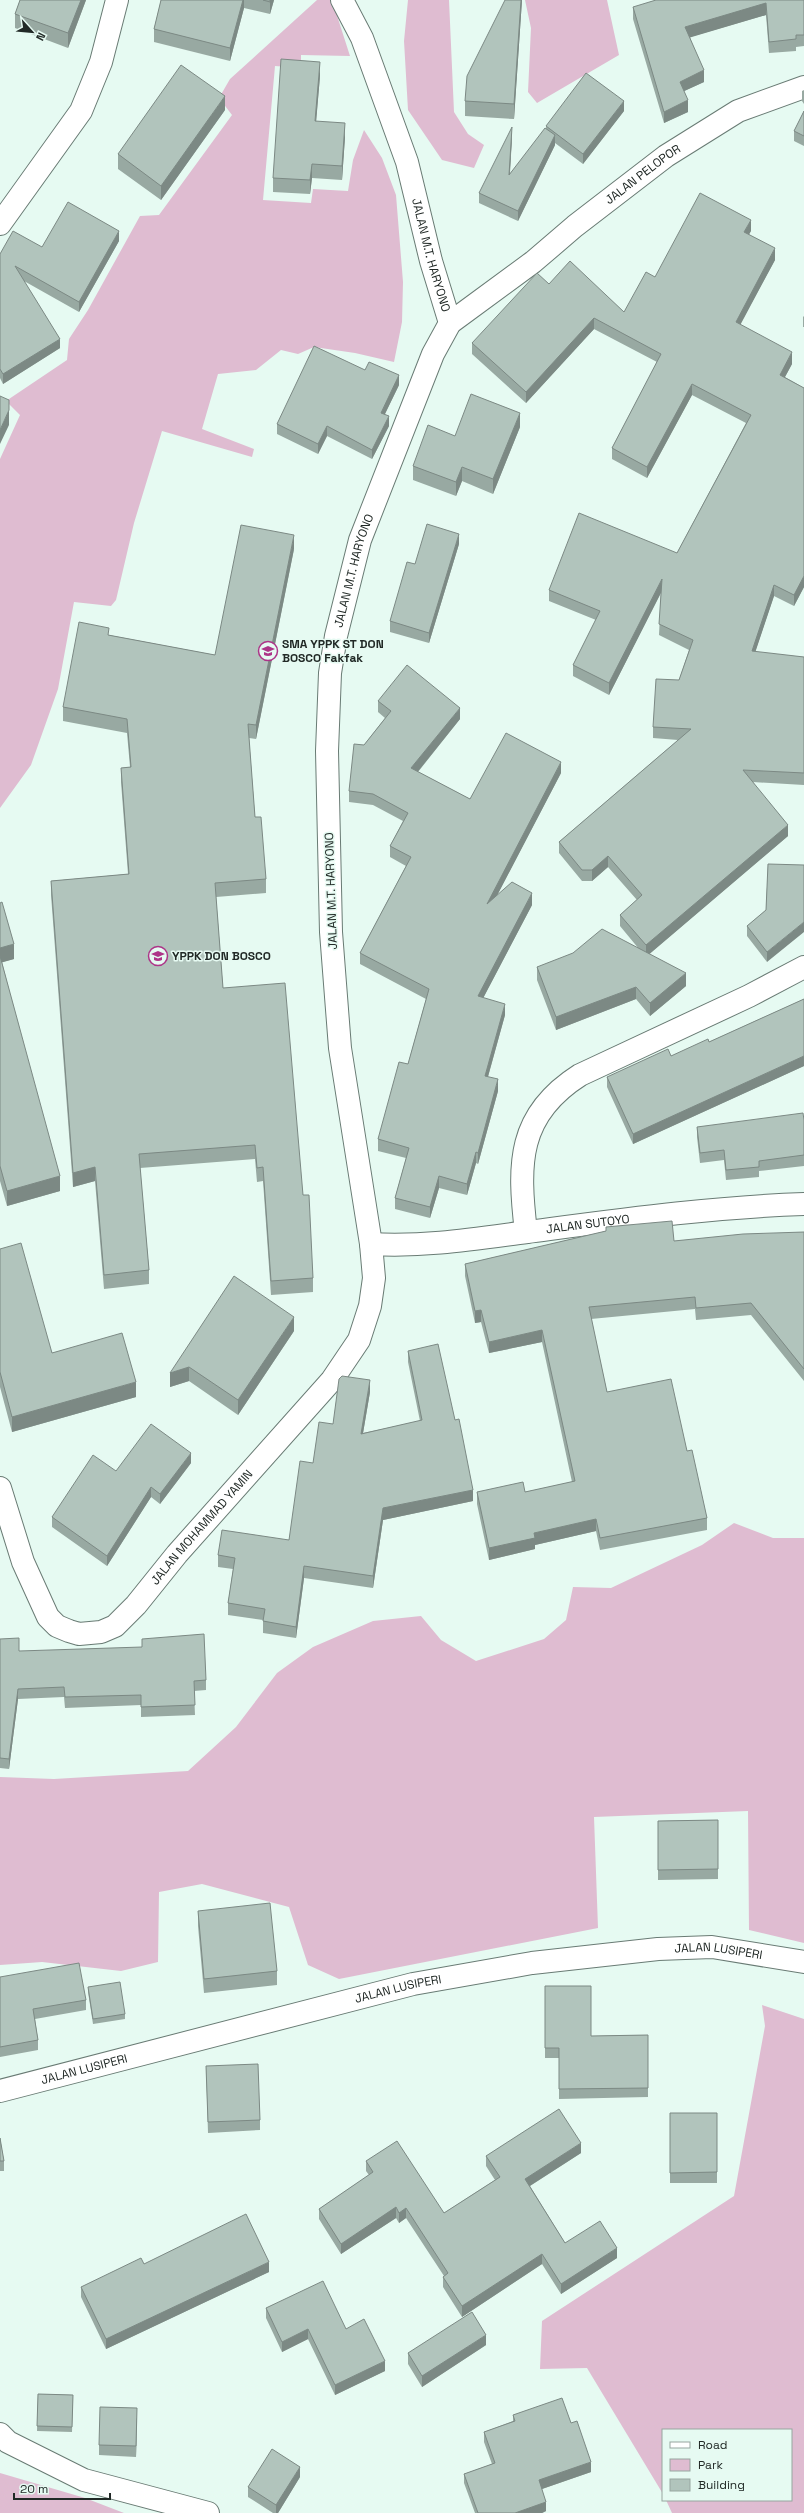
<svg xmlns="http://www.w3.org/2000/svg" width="804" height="2513" font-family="'Space Grotesk',sans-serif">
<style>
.green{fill:#dfbcd1}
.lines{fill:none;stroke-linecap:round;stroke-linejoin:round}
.minor-casing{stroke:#697b74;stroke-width:24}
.secondary-casing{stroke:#697b74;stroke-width:24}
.minor{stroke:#fff;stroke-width:22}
.secondary{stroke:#fff;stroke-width:22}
.wall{fill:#98a9a2}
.shaded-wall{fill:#7c8984}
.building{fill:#b1c4bc;stroke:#7c8984}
.labels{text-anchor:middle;stroke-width:3;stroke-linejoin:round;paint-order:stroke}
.street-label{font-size:12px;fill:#212926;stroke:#e6faf2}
.poi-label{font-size:12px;font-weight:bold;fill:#212926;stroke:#e6faf2;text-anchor:start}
</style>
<rect width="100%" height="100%" fill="#e6faf2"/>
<path class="green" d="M317,0h15l18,56 -49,-1v13l-26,-2 -12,134 48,3 2,-14 35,2 5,-31 11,-30 18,28 14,37 7,87 -1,40 -8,40 -39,-9 -41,-6 -16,7 -17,-4 -25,20 -38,4 -16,55 52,20 -2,8 -90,-26 -28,92 -18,77 -5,6 -37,-4 -16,87 -27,76 -31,43v-349l20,-44 -14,-14 61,-41 2,-21 19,-29 52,-94 19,-1 73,-100 -13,-17 11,-19z
M408,0h41l5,112 14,22 16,11 -10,23 -32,-8 -34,-50 -4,-69z
M525,0h82l12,55 -82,48 -9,-11 3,-64z
M734,1523l39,15h31v405l-55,-13 -1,-119 -154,6 4,111 -259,51 -31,-14 -19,-58 -87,-23 -43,8 -1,70 -37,9 -79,-9 -42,3v-188l54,2 134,-8 48,-44 41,-54 36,-26 60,-26 48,-5 20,24 35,21 68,-22 22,-19 7,-33 38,1 91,-43z
M762,2005l42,14v494h-132l-6,-13h125v-70h-128v64l-76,-126 -47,1 2,-48 192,-125 31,-170z
M0,2473l85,25 39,15h-124z"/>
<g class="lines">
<g class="minor-casing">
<g id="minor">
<path d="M0,224l81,-113 20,-49 16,-62"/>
<path d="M526,1232c-8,-68 -9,-117 54,-157l169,-79 55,-29"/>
<path id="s1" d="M0,2091l413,-107 119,-21 126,-14 54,-2 92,15"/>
</g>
</g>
<g class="secondary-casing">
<g id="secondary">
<path id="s2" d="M342,0l20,38 45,124 24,99 19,62"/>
<path id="s3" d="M371,1244c55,3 103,-5 156,-12 92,-12 185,-25 277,-28"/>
<path id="s4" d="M0,1488l23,74 25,55 9,9 12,5 10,3 22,-2 14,-6 21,-21 41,-51 155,-174 27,-40 11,-34 4,-28 -3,-34 -31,-196 -9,-116 -4,-181 3,-78 6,-37 24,-96 73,-186 17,-31 83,-61 42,-36 91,-70 72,-45 66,-24"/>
<path d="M0,2434l8,8 76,38 124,33"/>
</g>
</g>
<use href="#minor" class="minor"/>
<use href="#secondary" class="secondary"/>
</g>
<path class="wall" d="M20,0h66l-18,48 -53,-20v-14z
M161,0h113l-4,14 -26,-6 -14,53 -76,-19v-13z
M522,0l-8,119 -49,-3v-15z
M804,0v46l-8,1v4l-27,2 -3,-38 -76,22 14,45 -20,9 4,21 -24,11 -31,-104v-12z
M320,76l-4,45 29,16 -3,43 -30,-2 -2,16 -37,-2v-14z
M804,90v14l-2,-3v-10z
M225,110l-64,90 -43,-31v-15z
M624,111l-41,53 -28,-21v2l-37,76 -39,-18v-10l33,-56 -2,37 36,-45v-3z
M804,111v35l-10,-5v-10z
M751,231l-2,3 26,26 -35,64 52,40 -7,13 19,11v199l-10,19 -20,-10 -19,56 49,5v128l-51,-3 35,54 -139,118 37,32 -36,30 -14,-17 -80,31 -19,-50v-13l102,-18 -19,-23v-11l17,-15 -29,-33 -16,14h-10l-23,-28v-11l119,-102 -25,-2v-11l26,-47 10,-30 -30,-15 2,-43 -52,103 -36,-19v-11l23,-45 -47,-19v-11l128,-37 69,-130 -54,-28 -45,83 -35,-19v-11l45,-86 -63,-33 -68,74 -54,-49v-11l77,-59 75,28 31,-35z
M119,241l-40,71 -55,-31 36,67 -57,36 -3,-6v-124l42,-7z
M804,316v11h-1v-10z
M365,370l34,15 -14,29 4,12 -17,33 -45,-23 -9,18 -41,-20v-10z
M520,427l-27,67 -31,-13 -6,15 -43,-16v-14l42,-30z
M459,544l-30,99 -39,-11v-11l25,-57z
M294,549l-38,190 -7,-1 6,79 11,62v14l-50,4 7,91 80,207 10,83v14l-42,3 -8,-114 -6,1 -2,-23 -115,9 9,102v14l-45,5 -9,-108 -22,6 -22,-292v-14l77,-7 -7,-92v-14l9,-1 -3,-34 -64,-12v-14l46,-72 106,20z
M378,701l82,18 -42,53 52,27 91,-26 -64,122 35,10 -49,93 22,17 -17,62 10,14 -20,73 -2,-1 -9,32 -28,-7 -9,30 -35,-9v-11l11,-40 -28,-7v-12l30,-75 18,-65 -66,-35v-11l46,-87 -16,-9v-11l13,-25 -30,-16 -24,-3v-11l15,-46 21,-27 -7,-6z
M768,864l-1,98 -20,-26v-10l19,-16z
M0,903l14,56 -12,3 58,229 -53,15 -7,-25z
M804,999v67l-171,78 -26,-57v-10l64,-21 38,-14z
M804,1120v46l-45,5v6l-33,3 -2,-20 -24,3 -3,-26v-10z
M606,1227l68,14 130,-9v149l-53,-66 -55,5 -1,-11 -104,10 16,73 80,59 20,67v12l-107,20 -4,-19 -61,14v4l-46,11 -12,-56v-12h48l47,-10 -30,-140 -53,11 -8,-31 -6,1 -10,-47v-12l141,-33z
M0,1249l52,104 84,44 -124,35 -12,-45z
M294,1331l-56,84 -49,-34 -19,6v-14z
M408,1351l47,69 18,81 -90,19 -10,68 -69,-10 -8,60 -33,-5v-13l-35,-5v-12l5,-34 -15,-2v-12l71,-15 24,-77 20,-39 37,-32 -7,41 57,-12 -12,-59z
M191,1463l-31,41 -9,-7 -44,69 -55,-39v-10l64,-46z
M0,1639l19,12 187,29v10l-12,1 1,24 -54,2v-12l-76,3 -1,-11 -46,2 -9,70 -9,-1z
M718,1820v59l-60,1v-59z
M198,1911l79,60v14l-73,8 -6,-67z
M0,1977l86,23v10l-51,9 3,21v10l-38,7z
M545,1986l46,50 57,-1v62l-89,2v-41h-14z
M88,1987l37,27v5l-32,5 -5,-32z
M206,2066l54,54v10l-52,3z
M670,2113h47v70h-47z
M0,2138l4,23v10h-4z
M581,2153l-51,33 35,57 52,15 -56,36 -19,-30 -80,53 -19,-30v-10l1,-1 -38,-58 -7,5 -3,-5 -55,36 -22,-35v-10l50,-34 -3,-4v-10l78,52 51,-33 -9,-14v-10z
M144,2264l125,8 -163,77 -25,-52v-10z
M266,2308l80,21 39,42 -50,24 -27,-56 -26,13 -16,-34z
M486,2345l-64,42 -14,-23v-11z
M38,2394l35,1 -1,37 -35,-1z
M513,2415l58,8 20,49 -49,17 4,22 -4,2h-67l-11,-30v-9l28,-10 -8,-22v-10l29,-11z
M137,2418l-1,39 -37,-2v-10z
M300,2477l-22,36h-5l-25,-16v-10z"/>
<path class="shaded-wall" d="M81,0h5l-18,48v-15z
M243,0h1v8l-14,53v-13z
M270,0h4l-4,14z
M521,0h1l-8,119v-15z
M766,3v12l-81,24v-12z
M320,62v14l-5,59v-14z
M704,70v12l-24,11v-11z
M225,96v14l-64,90v-14z
M688,100v12l-24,11v-11z
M624,101v10l-41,53v-10z
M345,123v14l-3,43v-14z
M512,127v10l-3,48v-10z
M555,135v10l-37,76v-10z
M312,164v14l-2,16v-14z
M751,220v11l-7,12v-11z
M119,231v10l-40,71v-10z
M775,248v12l-39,73v-11z
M594,318v11l-68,74v-11z
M60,339v9l-57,36v-10z
M792,352v12l-12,22v-11z
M399,375v10l-18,37v-9z
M692,384v11l-45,83v-11z
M9,410v15l-9,19v-14z
M520,413v14l-27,67v-15z
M389,416v10l-17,33v-9z
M327,426v10l-9,18v-10z
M462,467v14l-6,15v-14z
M459,534v10l-30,99v-10z
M294,535v14l-38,190v-14z
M804,576v11l-10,19v-11z
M662,579v12l-53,104v-12z
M774,585v11l-22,66v-11z
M460,708v11l-49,61v-12z
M561,762v11l-74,142v-11z
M788,825v11l-142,121v-12z
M608,856v11l-16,14v-11z
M532,893v12l-54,103v-12z
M804,922v10l-37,30v-10z
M14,944v15l-14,4v-15z
M686,973v13l-36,30v-13z
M636,987v12l-80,31v-13z
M505,1004v11l-20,72v-11z
M804,1056v10l-171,78v-10z
M498,1079v12l-20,73v-11z
M476,1152v11l-9,32v-11z
M95,1167v14l-22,6v-14z
M60,1176v15l-53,15v-15z
M439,1176v12l-9,30v-11z
M481,1310v12l-6,1v-12z
M294,1317v14l-56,84v-15z
M542,1330v12l-53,11v-11z
M189,1367v14l-19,6v-14z
M370,1380v12l-9,53v-11z
M136,1382v15l-124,35v-15z
M191,1453v10l-31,41v-10z
M151,1487v10l-44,69v-10z
M473,1490v11l-90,19 -10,68v-12l10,-68z
M596,1519v12l-61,14v4l-46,11v-12l45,-15z
M304,1566v12l-8,60v-11z
M18,1689v10l-9,70v-10z
M581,2143v10l-56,36v-10z
M396,2207v11l-55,36v-10z
M406,2208v10l-7,5v-10z
M617,2248v10l-56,36v-10z
M542,2254v10l-80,53v-11z
M269,2262v10l-163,77v-10z
M308,2329v10l-26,13v-10z
M486,2335v10l-64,42v-11z
M385,2361v10l-50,24v-10z
M137,2408v10l-1,39v-11z
M591,2462v10l-52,18v-10z
M300,2467v10l-22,36h-2v-8z
M546,2502v9l-4,2h-27z"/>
<path class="building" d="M20,0h61l-13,33 -53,-19z
M161,0h82l-13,48 -76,-19z
M263,0h7v2z
M505,0h16l-7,104 -49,-3 2,-25z
M656,0h148v35h-8v4l-27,3 -3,-39 -81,24 19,43 -24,12 8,18 -24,12 -31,-105z
M281,59l39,3 -5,59 30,2 -3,43 -30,-2 -2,16 -37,-2z
M181,65l44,31 -64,90 -43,-32z
M586,73l38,28 -41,53 -37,-28z
M804,111v25l-10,-5z
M512,127l-3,48 36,-47 10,7 -37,76 -39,-18z
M700,193l51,27 -7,12 31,16 -39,74 56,30 -12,23 24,13v188l-10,19 -20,-10 -22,66 52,6v116l-61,-3 45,55 -142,120 -26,-30 22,-20 -34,-39 -16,14h-10l-23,-28 132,-113 -38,-2 3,-48 23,1 14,-40 -34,-16 3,-45 -53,104 -36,-18 27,-54 -51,-21 30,-77 98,40 74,-138 -59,-31 -45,83 -35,-19 49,-94 -67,-36 -68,74 -54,-49 65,-70 12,11 21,-23 54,51 22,-40 9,5z
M68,202l51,29 -40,71 -64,-36 45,73 -57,35 -3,-5v-115l13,-23 29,16z
M314,346l51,24 4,-8 30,13 -18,38 8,3 -17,34 -45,-24 -9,18 -41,-20z
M471,394l49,19 -27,66 -31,-12 -6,15 -43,-16 15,-41 27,11z
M0,396l9,4v10l-9,20z
M427,524l32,10 -30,99 -39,-12 17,-59 8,2z
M241,525l53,10 -38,190 -8,-1 7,93h6l5,62 -51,4 8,105 62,-5 18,212h6l4,83 -42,3 -8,-114 -6,1 -2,-23 -116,9 10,116 -45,5 -9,-108 -22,6 -22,-292 78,-7 -8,-106 10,-1 -4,-48 -64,-12 16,-85 30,6 -1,7 107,20z
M407,665l53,43 -49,60 59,31 36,-66 55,29 -74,142 25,-22 20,11 -54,103 27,8 -20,72 13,3 -20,74 -2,-1 -9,32 -28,-8 -9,31 -35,-9 14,-50 -31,-9 21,-77 9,2 21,-75 -69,-36 51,-96 -21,-11 18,-33 -35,-19 -24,-3 5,-47 10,1 27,-34 -13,-10z
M768,864l36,1v57l-37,30 -20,-26 19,-16z
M2,902l12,42 -14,4v-45z
M602,929l84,44 -36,30 -14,-16 -80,30 -19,-50 36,-14z
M0,956l60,220 -53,15 -7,-25z
M804,999v57l-171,78 -26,-57 61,-28 3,7 37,-17 1,3z
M803,1113l1,7v35l-45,6v6l-33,3 -2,-20 -24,3 -3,-26z
M672,1221l2,20 69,-7 61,-2v137l-53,-66 -55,5 -1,-11 -106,10 18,85 64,-13 16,72 5,-1 15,68 -107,20 -4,-19 -62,14 1,5 -46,10 -12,-56 46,-10 2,10 50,-11 -33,-151 -53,12 -8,-32 -6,1 -10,-47 141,-33v-4z
M21,1243l31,110 70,-20 14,49 -124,35 -12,-45v-123z
M234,1276l60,41 -56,83 -49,-33 -19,6z
M438,1344l17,76 4,-1 14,71 -90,18 -10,68 -69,-10 -8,61 -33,-6 2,-12 -37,-6 7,-45 -17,-3 4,-25 67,10 11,-79 13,2 6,-41 14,2 6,-45 3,-3 28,4 -9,54 61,-14 -14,-69z
M151,1424l40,29 -31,41 -9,-7 -44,69 -55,-39 41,-62 23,16z
M204,1634l2,46 -12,1 1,24 -54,2v-12l-76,2 -1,-10 -46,2 -9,70 -9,-1v-119l19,-1v13l123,-4v-8z
M718,1820v49l-60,1v-49z
M270,1903l7,68 -73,8 -6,-68z
M79,1963l7,37 -53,9 5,31 -38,7v-70z
M120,1982l5,32 -32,5 -5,-32z
M545,1986h46v50l57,-1v53l-89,1v-41h-14z
M258,2064l2,56 -52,2 -2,-56z
M559,2109l22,34 -56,36 40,64 35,-22 17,27 -56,36 -19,-30 -80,52 -19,-29 5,-4 -42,-65 -7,5 -3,-6 -55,37 -22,-35 54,-37 -7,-11 31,-20 47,72 56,-36 -14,-21z
M670,2113h47v59l-47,1z
M0,2138l4,23h-4z
M246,2214l23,48 -163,77 -25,-52 60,-29 3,6z
M323,2281l23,48 18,-10 21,42 -50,24 -27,-56 -26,13 -16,-34z
M472,2312l14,23 -64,41 -14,-23z
M38,2394l35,1 -1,32 -35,-1z
M562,2398l9,25 6,-2 14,41 -52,18 7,22 -31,11h-37l-14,-39 31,-11 -11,-31 31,-11 -2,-6z
M100,2407l37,1 -1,38 -37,-1z
M272,2449l28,18 -24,38 -28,-18z"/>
<defs>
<g id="school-ring" transform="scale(1)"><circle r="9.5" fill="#e6faf2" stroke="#ad3488" stroke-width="1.5"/><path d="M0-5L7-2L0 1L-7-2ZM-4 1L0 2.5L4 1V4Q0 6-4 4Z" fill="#ad3488"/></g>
</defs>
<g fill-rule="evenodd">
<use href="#school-ring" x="268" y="651"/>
<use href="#school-ring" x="158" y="956"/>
</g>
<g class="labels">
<g class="street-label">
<text dy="4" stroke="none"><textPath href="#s4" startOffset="1875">JALAN PELOPOR</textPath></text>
<text dy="4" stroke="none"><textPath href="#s2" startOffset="271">JALAN M.T. HARYONO</textPath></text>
<text dy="4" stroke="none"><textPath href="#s4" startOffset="1365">JALAN M.T. HARYONO</textPath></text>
<text transform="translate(331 891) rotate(-92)" y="4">JALAN M.T. HARYONO</text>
<text dy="4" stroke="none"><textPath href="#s3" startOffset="218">JALAN SUTOYO</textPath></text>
<text dy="4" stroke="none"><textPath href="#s4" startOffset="343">JALAN MOHAMMAD YAMIN</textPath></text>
<text dy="4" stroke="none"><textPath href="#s1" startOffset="735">JALAN LUSIPERI</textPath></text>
<text dy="4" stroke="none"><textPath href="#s1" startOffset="411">JALAN LUSIPERI</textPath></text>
<text dy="4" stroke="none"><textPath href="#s1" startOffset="87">JALAN LUSIPERI</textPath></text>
</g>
<g class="poi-label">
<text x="282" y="648">SMA YPPK ST DON<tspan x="282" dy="14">BOSCO Fakfak</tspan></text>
<text x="172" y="960">YPPK DON BOSCO</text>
</g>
</g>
<rect x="662" y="2429" width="130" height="72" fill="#e6faf2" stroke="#97a6a0"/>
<rect x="670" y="2442" width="20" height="6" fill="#ffffff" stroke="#97a6a0"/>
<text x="698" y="2449" font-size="12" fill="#212926">Road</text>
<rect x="670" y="2459" width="20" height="12" fill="#dfbcd1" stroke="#97a6a0"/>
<text x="698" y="2469" font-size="12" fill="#212926">Park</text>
<rect x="670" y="2479" width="20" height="12" fill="#b1c4bc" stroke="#97a6a0"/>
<text x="698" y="2489" font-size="12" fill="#212926">Building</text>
<g transform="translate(32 32) rotate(117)" stroke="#e6faf2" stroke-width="3" paint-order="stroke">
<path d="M0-3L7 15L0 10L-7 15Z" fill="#212926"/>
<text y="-6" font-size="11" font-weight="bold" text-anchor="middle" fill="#212926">N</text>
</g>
<path d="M14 2493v6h96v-6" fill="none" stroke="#212926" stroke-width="2"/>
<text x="20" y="2493" font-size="12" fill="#212926" stroke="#e6faf2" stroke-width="3" paint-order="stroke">20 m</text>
</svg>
